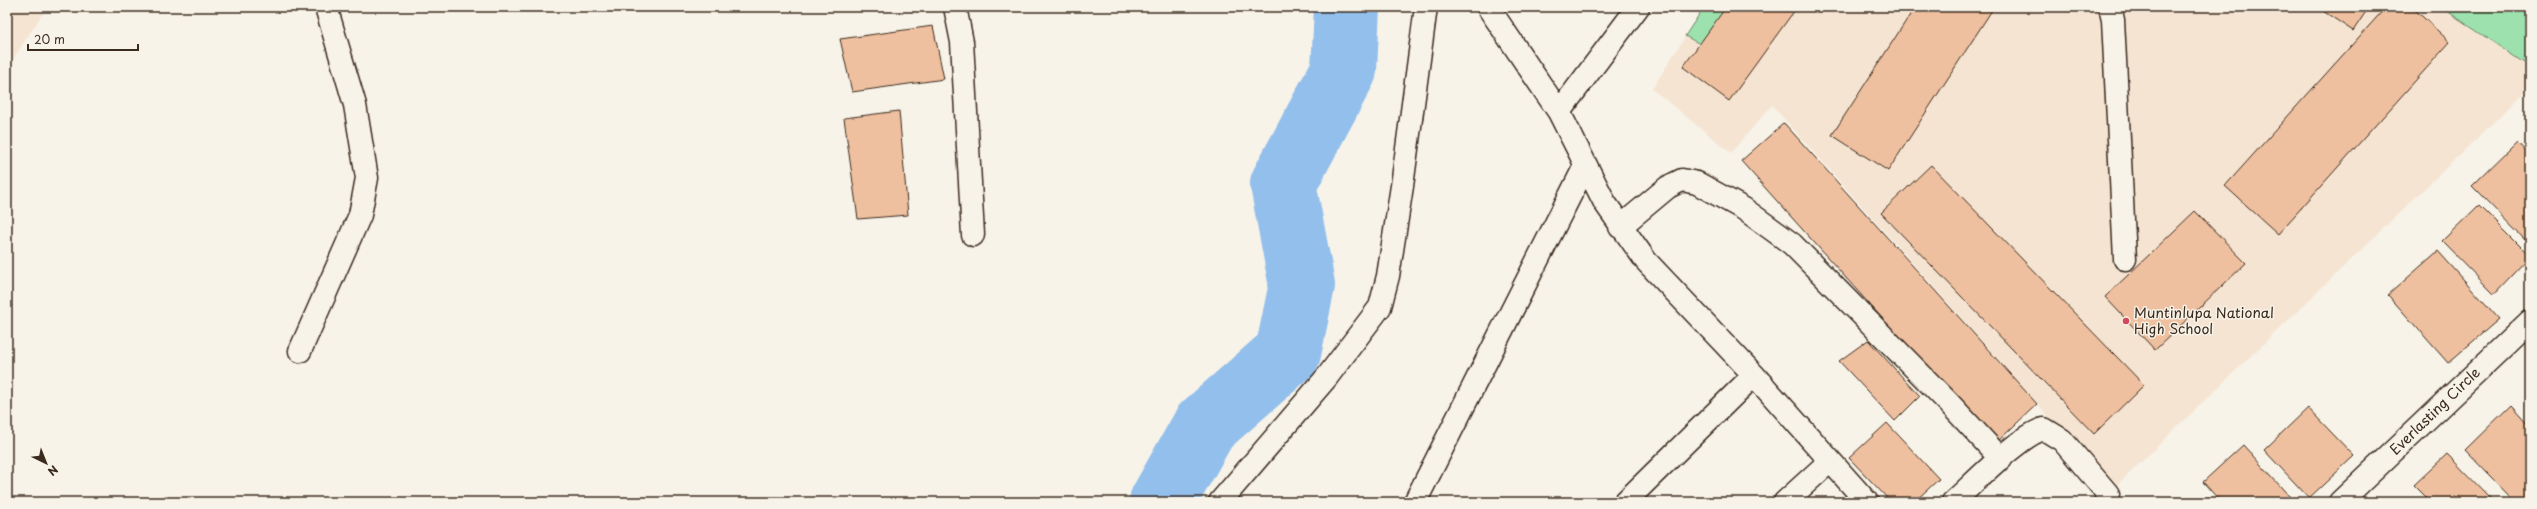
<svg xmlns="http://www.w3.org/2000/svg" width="2537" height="509" font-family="'Playpen Sans',sans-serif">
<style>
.built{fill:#f5e4d2}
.green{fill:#9de2ae;stroke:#6c8666}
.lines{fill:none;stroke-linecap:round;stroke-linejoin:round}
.river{stroke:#93bfec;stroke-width:66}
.building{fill:#efc09f;stroke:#3b2a1e}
.minor-casing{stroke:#3b2a1e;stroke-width:25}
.minor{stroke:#f7f3e8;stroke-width:22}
.poi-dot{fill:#d1495b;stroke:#f7f3e8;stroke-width:1.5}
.labels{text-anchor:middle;stroke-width:3;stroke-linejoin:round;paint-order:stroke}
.poi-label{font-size:14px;fill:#3b2a1e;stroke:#f7f3e8;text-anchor:start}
.street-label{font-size:14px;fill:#3b2a1e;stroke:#f7f3e8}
</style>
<rect width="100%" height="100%" fill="#f7f3e8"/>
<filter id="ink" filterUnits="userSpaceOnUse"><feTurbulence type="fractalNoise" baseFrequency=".025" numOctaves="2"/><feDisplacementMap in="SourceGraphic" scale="8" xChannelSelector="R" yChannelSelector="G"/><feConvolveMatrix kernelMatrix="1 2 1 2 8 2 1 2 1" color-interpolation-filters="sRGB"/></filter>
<g filter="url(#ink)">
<path class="built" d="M7,7h40l-40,61z
M1704,7h826v80l-417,402 -341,-384 -41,48 -79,-64z"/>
<path class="green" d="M1704,7h40l-31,44 -28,-15z
M2441,7h89v60z"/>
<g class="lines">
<path class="river" d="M1162,502l43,-76 83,-73 14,-68 -19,-101 61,-114 3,-63"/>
</g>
<path class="building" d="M1726,7h71l-68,94 -46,-34z
M1915,7h79l-106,164 -56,-36z
M2317,7h52l-16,24z
M2386,7h26l38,35 -172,192 -53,-48z
M933,26l11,53 -92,13 -12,-53z
M899,111l9,104 -50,4 -14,-101z
M1784,123l253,281 -42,40 -254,-283z
M2517,142l13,14v89l-58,-59z
M1931,165l213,220 -50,49 -213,-221z
M2479,205l51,51 -36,38 -52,-53z
M2195,211l51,52 -91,87 -50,-53z
M2438,251l61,68 -51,44 -60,-68z
M1868,340l52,56 -25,25 -56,-60z
M2511,405l19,21v76h-15l-50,-52z
M2308,408l46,48 -45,42 -45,-48z
M1887,423l52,56 -25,23h-23l-42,-44z
M2243,445l47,52 -6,5h-63l-18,-20z
M2447,454l47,48h-63l-17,-17z"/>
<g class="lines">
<g class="minor-casing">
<path id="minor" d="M955,7l7,35 11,193
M1488,7l71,105 46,91 41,58 108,114 113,127
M2110,7l3,13 12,239
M1559,112l79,-105
M1620,227l48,-40 14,-7 15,3 47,26 48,35 156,158 53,57
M300,351l60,-136 7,-37 -12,-73 -29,-98
M1220,502l107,-125 53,-70 8,-31 14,-90 24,-179
M1415,502l170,-336
M1625,502l129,-127
M1785,502l45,-41
M1953,502c20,-18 68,-68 91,-73l18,11 46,54
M2340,502l190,-181"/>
</g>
<use href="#minor" class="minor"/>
</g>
</g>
<circle class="poi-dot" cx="2126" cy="321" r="4"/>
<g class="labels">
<g class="poi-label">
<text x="2134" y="318">Muntinlupa National<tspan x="2134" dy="16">High School</tspan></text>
</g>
<g class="street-label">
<text transform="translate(2435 411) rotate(-44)" y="5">Everlasting Circle</text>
</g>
</g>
<rect width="2537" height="509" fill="none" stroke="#f7f3e8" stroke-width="24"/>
<rect x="12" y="12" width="2513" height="485" fill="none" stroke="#3b2a1e" stroke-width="1.5" filter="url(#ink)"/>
<g transform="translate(46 463) rotate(137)" stroke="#f7f3e8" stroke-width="3" paint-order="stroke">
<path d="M0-3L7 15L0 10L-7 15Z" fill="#3b2a1e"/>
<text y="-6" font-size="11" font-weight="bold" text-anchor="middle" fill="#3b2a1e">N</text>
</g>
<path d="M28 44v6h110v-6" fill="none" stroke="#3b2a1e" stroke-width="2"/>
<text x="34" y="44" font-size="12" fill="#3b2a1e" stroke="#f7f3e8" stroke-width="3" paint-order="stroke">20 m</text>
</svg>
